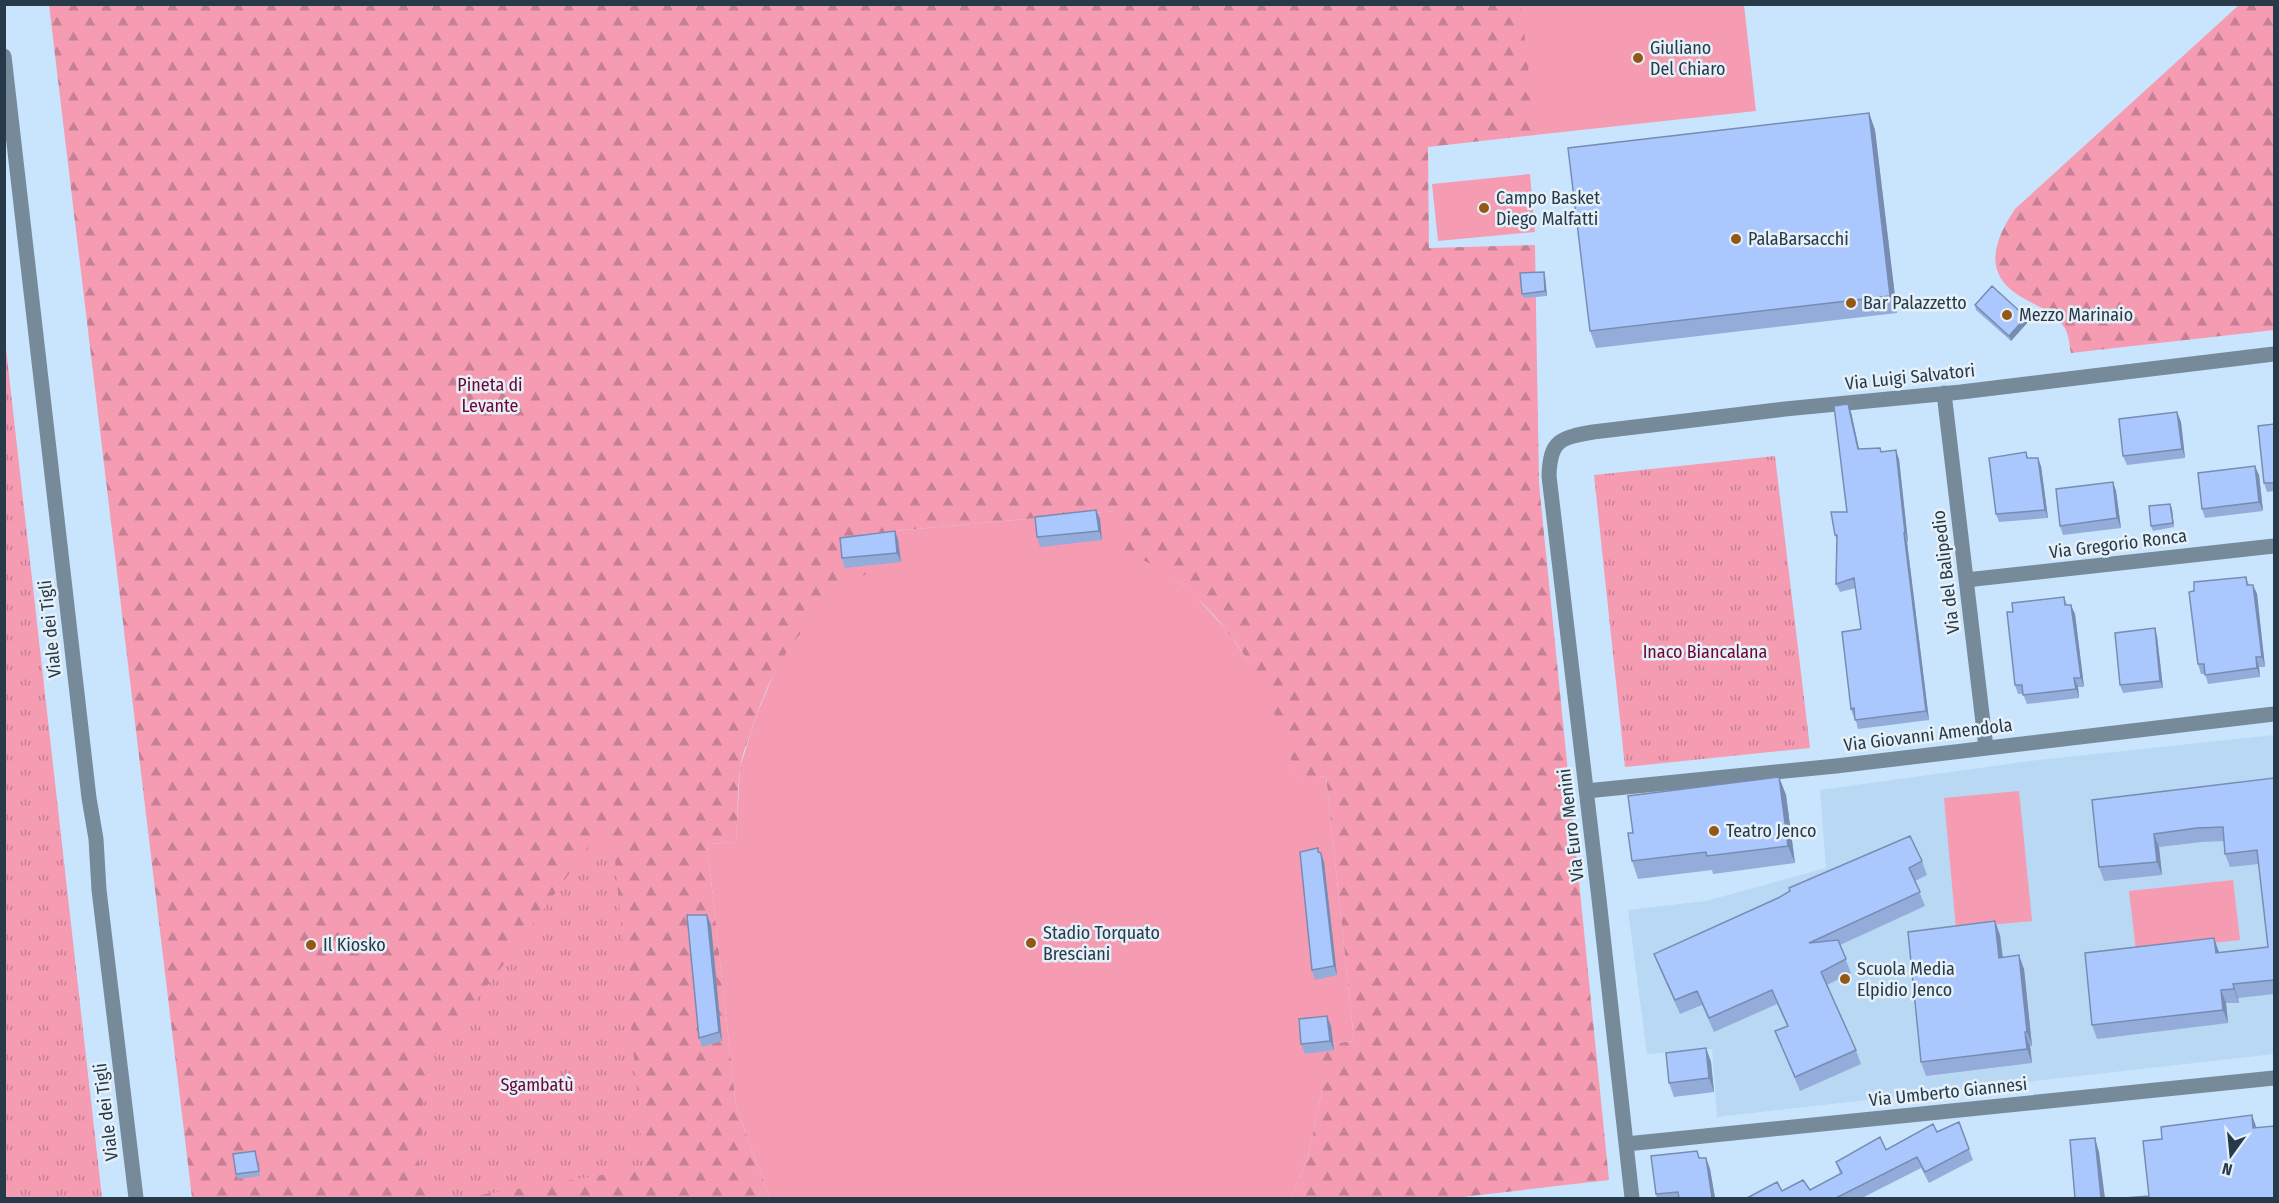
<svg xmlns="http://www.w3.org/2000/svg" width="2279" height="1203" font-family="'Fira Sans Condensed',sans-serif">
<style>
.built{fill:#b8d8f3}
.green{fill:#f59cb3}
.forest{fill:url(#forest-firs)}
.park{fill:url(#park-tufts)}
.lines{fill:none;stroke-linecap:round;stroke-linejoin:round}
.minor{stroke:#768a9a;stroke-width:15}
.wall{fill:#93acda}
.shaded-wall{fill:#788cb2}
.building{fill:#abc8fe;stroke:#788cb2;stroke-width:1.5}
.poi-dot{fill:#935816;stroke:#e6f0f8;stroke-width:2}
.labels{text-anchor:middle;stroke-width:5;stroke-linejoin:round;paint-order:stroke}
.poi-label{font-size:18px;fill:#263a49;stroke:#e6f0f8;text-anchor:start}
.street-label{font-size:18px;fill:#263a49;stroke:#e6f0f8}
.park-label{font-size:18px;fill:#6c0632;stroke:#e6f0f8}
</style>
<defs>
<pattern id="forest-firs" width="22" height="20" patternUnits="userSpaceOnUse" patternTransform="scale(1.5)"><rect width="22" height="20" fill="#f59cb3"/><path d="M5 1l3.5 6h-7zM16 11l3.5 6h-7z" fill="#c68094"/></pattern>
<pattern id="park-tufts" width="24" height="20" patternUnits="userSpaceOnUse" patternTransform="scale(1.5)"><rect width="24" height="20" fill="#f59cb3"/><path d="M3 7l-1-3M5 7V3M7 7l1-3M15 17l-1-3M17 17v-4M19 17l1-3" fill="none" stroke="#c68094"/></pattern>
</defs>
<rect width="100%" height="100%" fill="#c8e5fd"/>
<path class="built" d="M2274,735v319l-557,63 -5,-68 -65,5 -19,-144 78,-9 120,-33 -6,-78 210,-29z"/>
<path class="green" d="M1520,5h224l12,106 -221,24z
M1530,174l5,58 -97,9 -6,-57z
M1115,511l49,60 29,22 36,40 31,46 22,49 15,51 29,-3 28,265 -32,4v45l-14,67 -17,41h-521l-34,-92 -29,-262 29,-2 4,-75 17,-53 23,-55 26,-34 26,-26 29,-65z
M2019,791l13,130 -76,7 -12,-130z
M2233,880l7,60 -104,11 -7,-60z"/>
<path class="forest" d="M49,5h1472l15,130 -108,12 1,101 106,-3 4,239 70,696 -155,18h-163l17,-41 14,-67v-45l32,-4 -28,-265 -29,4c-22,-74 -47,-133 -104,-186 -21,-20 -48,-33 -74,-47l-4,-36 -254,23 5,40c-61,46 -91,81 -114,155 -4,13 -11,27 -12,40 -3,24 -2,49 -4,73l-29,2 29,262 34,92h-578z
M2239,5h35v325l-203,23c-2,-8 -2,-20 -7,-26 -10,-16 -26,-20 -41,-29 -41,-23 -30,-56 -8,-89z"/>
<path class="park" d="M5,340l97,858h-97z
M1775,456l35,292 -185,19 -31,-292z
M613,840l25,261 5,67 -181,30h-32l-12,-39 9,-94 92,-121 72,-101z"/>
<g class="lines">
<path class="minor" d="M4,56l85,742 7,41 3,51 37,308
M1944,393l42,355
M1966,580l308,-34
M1586,791l250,-25 438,-52
M1626,1144l648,-66
M1632,1198l-33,-299 -50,-423c1,-36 11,-38 44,-44l192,-23 176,-17 313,-38"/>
</g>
<path class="wall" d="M1869,113l6,17 22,183 -301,35 -6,-17z
M1544,272l1,4 2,20 -23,2 -2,-4z
M1975,305l53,17 -17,19 -35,-31z
M1851,412l8,37 23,3 17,7 9,83h-1l22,178 -71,9 -3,-12 -1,1 -3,-9 10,-80 -5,-41 -16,4 -4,-8 1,-43 -2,-6 12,-23z
M2177,412l4,10 4,36 -58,7 -4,-9z
M2274,424v67l-7,1 -3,-9z
M2026,452l2,6 13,8 7,52 -49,4 -3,-8z
M2259,475l4,36 -58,7 -3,-9z
M2113,482l3,9 5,37 -58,7 -3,-9z
M2170,504l2,5 2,18 -21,4 -2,-5z
M1096,510l4,9 2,21 -62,7 -3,-10z
M895,531l3,9 3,22 -56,6 -3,-10z
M2246,577l3,8h4l4,9 8,73h-6l1,10 -52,7 -3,-10h-4l-3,-10 -4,-73z
M2064,597l3,8 8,9 9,73h-6l1,11 -52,6 -4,-10h-5l-3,-9 -2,-73z
M2157,636l6,52 -40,5 -3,-8z
M1779,777l7,18 9,68 -82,11 -1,-4 -74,9 -6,-18 1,-28z
M2274,778v216l-36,4 1,5h-13l2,20 -131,16 -5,-14 127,-73 49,-5 -9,-83 -29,3 -5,-13 -1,-13 -22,1 -43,5 3,28 -58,6 -5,-14 -7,-67z
M1319,852l2,1 3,9 13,113 -22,5 -3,-10z
M1922,861l5,14 -12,6 10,25 -85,39 11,28 -24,12 29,65 5,14 -61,27 -25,-60 12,-5 -10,-22 -63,28 -12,-27 -22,9 -21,-47 -5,-13z
M707,915l4,10 11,116 -20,6 -3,-9z
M2000,935l3,22 21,12 8,77h-2l2,17 -106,13 -5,-14z
M1331,1026l3,24 -29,4 -4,-10z
M1706,1048l5,14 3,30 -40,5 -5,-14z
M1959,1122l14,38 -44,23 -8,-15 -59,30h-115l35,-7 28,-1 30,-16 -4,-12 50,-12 51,-18z
M255,1151l5,25 -22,3 -2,-5z
M1697,1151l3,7h6l4,11 5,29h-58l-1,-4z"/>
<path class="shaded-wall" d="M1869,113l6,17 22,183 -7,-17z
M1544,272l1,4 2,20 -2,-5z
M2026,317l2,5 -17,19 -2,-5z
M1848,404l3,8 10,46 -3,-9z
M2177,412l4,10 4,36 -3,-9z
M1896,450l3,9 9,83 -3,-9z
M2038,458l3,8 7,52 -3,-8z
M2255,466l4,9 4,36 -4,-9z
M2113,482l3,9 5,37 -4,-10z
M2170,504l2,5 2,18 -1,-4z
M1096,510l4,9 2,21 -3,-9z
M895,531l3,9 3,22 -4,-9z
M1904,533l3,9 22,178 -3,-9z
M2253,585l4,9 8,73 -3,-10z
M2071,605l4,9 9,73 -3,-9z
M2155,628l2,8 6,52 -3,-7z
M2256,657l3,10 1,10 -3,-9z
M2074,678l4,9 1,11 -3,-9z
M1779,777l7,18 9,68 -7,-17z
M2154,834l5,13 3,28 -5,-13z
M1318,848l3,9v-4l3,9 13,113 -3,-9z
M707,915l4,10 11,116 -3,-9z
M1995,921l5,14 4,36 -5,-13z
M2214,938l5,14 -3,1z
M2019,955l5,14 8,77 -5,-14z
M2233,984l5,14 1,5 -5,-14z
M2221,990l5,13 2,20 -5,-13z
M1327,1016l4,10 3,24 -4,-9z
M2025,1032l5,14 2,17 -5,-14z
M1706,1048l5,14 3,30 -5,-14z
M2252,1115l5,14 -4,-1z
M2095,1138l4,14 6,46h-4z
M1706,1158l4,11 5,29h-3z"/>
<path class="building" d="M1869,113l21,183 -300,35 -22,-183z
M1544,272l1,19 -23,3 -2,-21z
M1992,286l34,31 -17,19 -34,-31z
M1848,404l10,45 22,-1 1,4 15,-2 9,83h-1l22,178 -71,9 -1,-12 -3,1 -9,-77 19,-3 -7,-51 -18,6 1,-49h-2l-4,-23h16l-13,-106z
M2177,412l5,37 -59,7 -4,-37z
M2274,424v59h-10l-6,-57z
M2026,452l1,6h11l7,52 -49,4 -7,-56z
M2255,466l4,36 -57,7 -4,-36z
M2113,482l4,36 -57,8 -4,-37z
M2170,504l3,19 -22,3 -2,-20z
M1096,510l3,21 -62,6 -2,-20z
M895,531l2,22 -55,5 -2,-20z
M2246,577l1,8h6l9,72h-6l1,11 -52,7 -1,-11h-6l-9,-72 5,-1v-9z
M2064,597l1,8h6l10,73h-7l2,11 -53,6 -1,-10h-7l-8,-73h6l-1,-9z
M2155,628l5,53 -40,4 -5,-52z
M1779,777l9,69 -81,10 -1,-4 -74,9 -4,-28h5l-5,-37z
M2274,778v202l-41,4 1,5 -13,1 2,20 -131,15 -7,-72 129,-15 2,15 52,-6 -11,-97 -32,4 -2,-27 -26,1 -43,6 3,28 -58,5 -7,-67z
M1910,836l12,25 -13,7 11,24 -111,51 29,-3 8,19 -25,13 35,78 -61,27 -20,-46 13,-5 -16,-36 -63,28 -12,-27 -22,9 -21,-46 124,-56 12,-7 -1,-3z
M1318,848v4l3,1 13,113 -22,4 -12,-118z
M687,915h20l12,117 -20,6z
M1995,921l4,37 20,-3 8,77h-2l2,17 -106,13 -13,-130z
M1327,1016l3,25 -29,3 -2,-25z
M1706,1048l3,30 -40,5 -3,-30z
M2252,1115l1,13 21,-2v72h-150l25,-2 -6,-55 19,-2 -1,-12z
M1959,1122l10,27 -44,23 -8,-15 -81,41h-89l30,-16 5,9 21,-11 7,10 32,-17 -6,-11 44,-25 6,13 47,-26 4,8z
M2095,1138l6,60h-26l-5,-58z
M255,1151l4,20 -23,3 -3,-20z
M1697,1151l2,7h7l6,40h-33l-1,-6 -22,2 -5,-38z"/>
<g class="poi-dot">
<circle cx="1638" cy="58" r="6"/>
<circle cx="1484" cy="208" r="6"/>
<circle cx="1736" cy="239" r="6"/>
<circle cx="1851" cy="303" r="6"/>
<circle cx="2007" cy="315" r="6"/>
<circle cx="1714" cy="831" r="6"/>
<circle cx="1031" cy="943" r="6"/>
<circle cx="311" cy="945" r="6"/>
<circle cx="1845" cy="979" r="6"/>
</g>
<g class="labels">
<g class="poi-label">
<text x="1650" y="54">Giuliano<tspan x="1650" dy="21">Del Chiaro</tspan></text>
<text x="1496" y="204">Campo Basket<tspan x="1496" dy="21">Diego Malfatti</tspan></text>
<text x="1748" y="245">PalaBarsacchi</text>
<text x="1863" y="309">Bar Palazzetto</text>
<text x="2019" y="321">Mezzo Marinaio</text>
<text x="1726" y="837">Teatro Jenco</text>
<text x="1043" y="939">Stadio Torquato<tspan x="1043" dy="21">Bresciani</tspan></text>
<text x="323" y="951">Il Kiosko</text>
<text x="1857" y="975">Scuola Media<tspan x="1857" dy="21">Elpidio Jenco</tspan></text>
</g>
<g class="street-label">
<text transform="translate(1910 377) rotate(-6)" y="6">Via Luigi Salvatori</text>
<text transform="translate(2118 544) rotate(-7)" y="6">Via Gregorio Ronca</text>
<text transform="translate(1946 572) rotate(-97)" y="6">Via del Balipedio</text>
<text transform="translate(50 629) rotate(-96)" y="6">Viale dei Tigli</text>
<text transform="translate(1928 735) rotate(-7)" y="6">Via Giovanni Amendola</text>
<text transform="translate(1571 825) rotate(-97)" y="6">Via Euro Menini</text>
<text transform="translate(1948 1092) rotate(-6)" y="6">Via Umberto Giannesi</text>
<text transform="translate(106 1112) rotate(-97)" y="6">Viale dei Tigli</text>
</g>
<g class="park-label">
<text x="490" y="391">Pineta di<tspan x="490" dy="21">Levante</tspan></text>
<text x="1705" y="658">Inaco Biancalana</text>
<text x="537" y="1091">Sgambatù</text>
</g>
</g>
<rect width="2279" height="1203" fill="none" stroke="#263a49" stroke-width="12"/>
<g transform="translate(2231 1155) rotate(195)" stroke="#e6f0f8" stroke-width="4.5" paint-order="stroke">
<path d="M0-4.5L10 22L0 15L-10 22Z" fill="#263a49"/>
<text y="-9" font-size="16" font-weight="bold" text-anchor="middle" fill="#263a49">N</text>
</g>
</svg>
